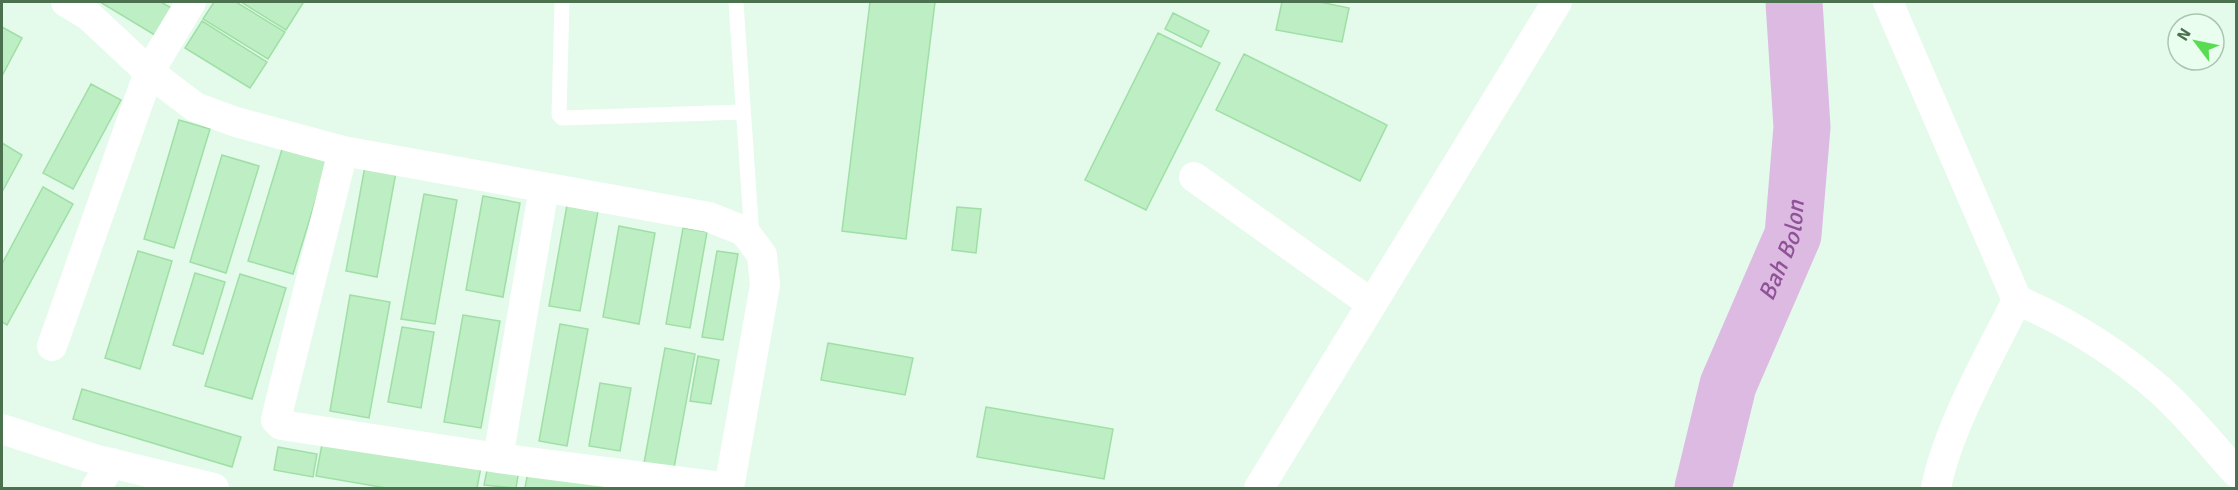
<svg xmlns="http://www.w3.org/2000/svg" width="2238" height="490" font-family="Signika,sans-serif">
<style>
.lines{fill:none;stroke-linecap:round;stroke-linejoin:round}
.river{stroke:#ddbae2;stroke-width:57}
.building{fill:#beeec3;stroke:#9fdfa6;stroke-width:1.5}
.service{stroke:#fff;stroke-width:15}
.minor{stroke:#fff;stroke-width:30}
.labels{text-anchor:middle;stroke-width:4.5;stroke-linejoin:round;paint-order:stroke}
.water-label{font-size:24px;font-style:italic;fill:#8f5197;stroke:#eafef0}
</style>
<rect width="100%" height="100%" fill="#e4faeb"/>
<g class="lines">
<path class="river" id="s1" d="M1703,488l25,-103 65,-150 9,-108 -8,-125"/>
</g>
<path class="building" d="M100,2h61l14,8 -17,27z
M214,2h22l49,30 -17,27 -65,-40z
M241,2h60l2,1 -17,27z
M870,2h65l-29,237 -64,-8z
M1282,2h38l29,6 -7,34 -66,-12z
M1173,13l36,18 -8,16 -36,-18z
M202,21l65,41 -17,26 -65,-40z
M2,27l20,11 -20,38z
M1158,33l62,30 -74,147 -61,-30z
M1244,54l143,71 -27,56 -144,-71z
M91,84l30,16 -48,89 -30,-16z
M179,120l31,9 -36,119 -30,-9z
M2,143l20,12 -20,37z
M283,146l45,13 -35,115 -45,-13z
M222,155l37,11 -33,107 -36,-11z
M365,166l31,6 -19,105 -31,-6z
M43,187l30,17 -66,121 -5,-3v-58z
M424,194l33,6 -22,124 -34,-5z
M483,196l37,7 -17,94 -37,-7z
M567,205l31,6 -18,100 -31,-5z
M957,207l24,2 -5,44 -24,-3z
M619,226l36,7 -16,91 -36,-7z
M683,228l24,4 -17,96 -24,-4z
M138,251l34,10 -32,108 -35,-11z
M717,251l21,3 -15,86 -21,-3z
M195,273l30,9 -22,72 -30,-9z
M240,274l46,14 -34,111 -47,-13z
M350,295l40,7 -21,116 -39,-7z
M463,315l37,6 -19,107 -37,-6z
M560,324l28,5 -21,117 -28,-5z
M402,327l32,5 -13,76 -33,-6z
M828,343l85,15 -8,37 -84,-15z
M665,348l30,6 -21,114 -30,-5z
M698,356l21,4 -8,44 -21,-3z
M600,383l31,5 -11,63 -31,-5z
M82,389l159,48 -9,30 -159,-48z
M986,407l127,22 -9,50 -127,-22z
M323,439l158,28 -4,21h-91l-70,-12z
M278,447l39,7 -4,23 -39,-7z
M488,465l31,5 -3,18 -32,-3z
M529,466l125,22h-129z"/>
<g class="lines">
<path class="service" d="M562,2l-3,113 3,3 181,-6
M736,2l16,236"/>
<path class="minor" d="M66,2l23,14 60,56 46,35 41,15 107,29 366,66 35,14 18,24 3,30 -36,203
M1888,2l129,298c-28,57 -69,127 -81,188
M343,151l-64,256 -3,13 5,5 217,33 231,30
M1194,177l178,127
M2017,300c51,22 102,54 144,91 27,24 51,55 75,81
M52,346l97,-274 42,-70
M2,429l92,30 120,29
M498,458l46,-270
M96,488l16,-25
M1259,488l298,-486"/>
</g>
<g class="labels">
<g class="water-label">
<text dy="8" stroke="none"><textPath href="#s1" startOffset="252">Bah Bolon</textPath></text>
</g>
</g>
<rect width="2238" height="490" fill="none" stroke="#4c714f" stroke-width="6"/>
<g transform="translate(2196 42) rotate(302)"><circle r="28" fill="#eafef0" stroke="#abc6b0" stroke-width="1.5"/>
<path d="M0-4.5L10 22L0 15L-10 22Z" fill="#59dc52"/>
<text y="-9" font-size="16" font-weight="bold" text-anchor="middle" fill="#4c714f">N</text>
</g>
</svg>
